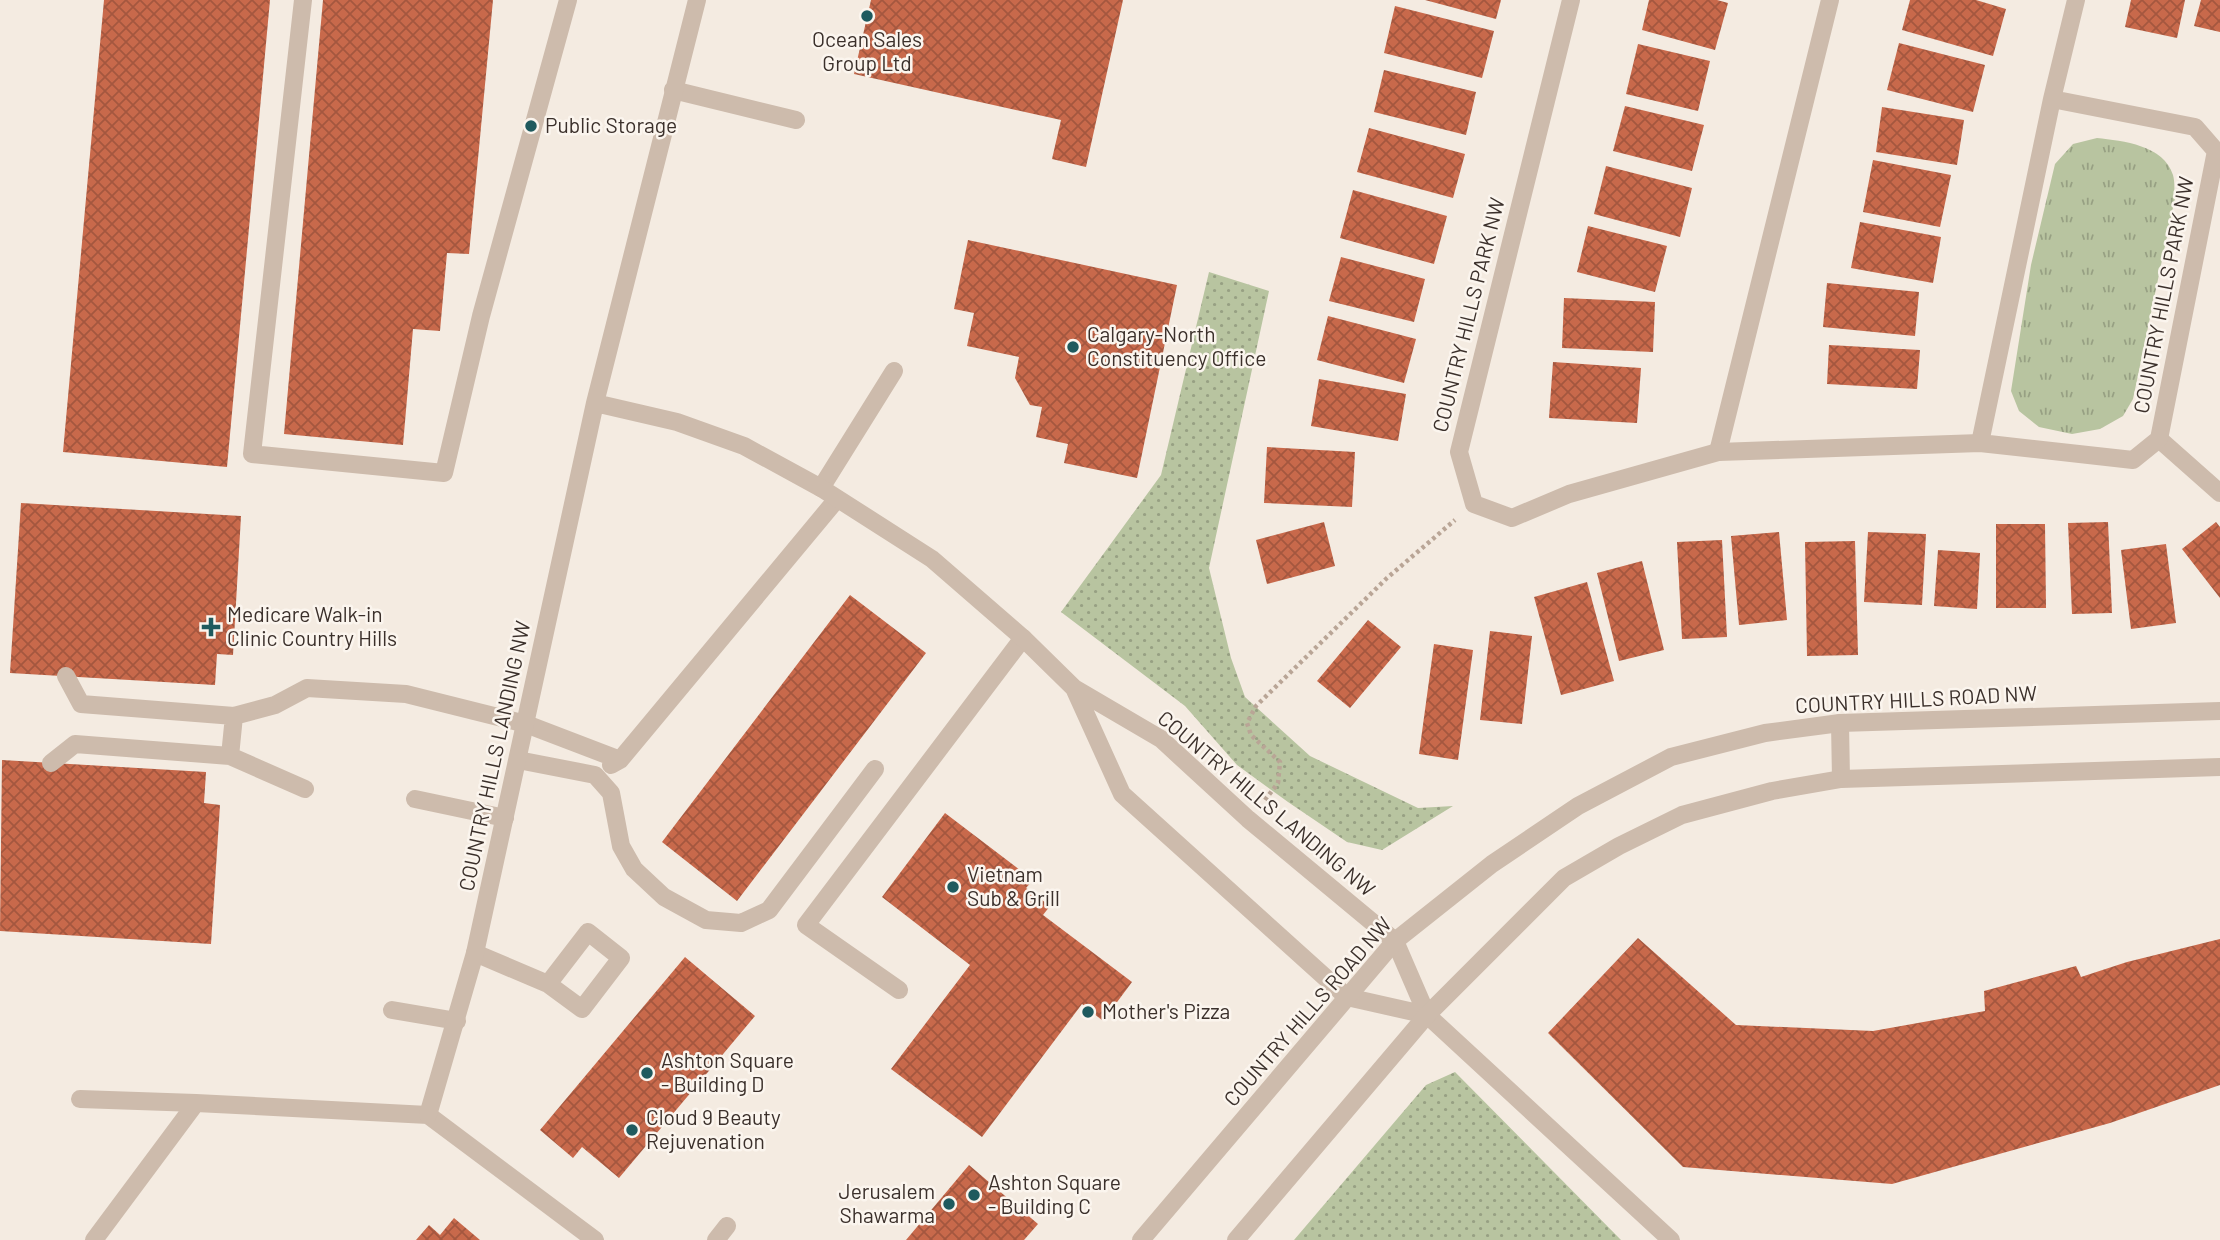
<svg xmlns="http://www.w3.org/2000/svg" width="2220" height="1240" font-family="Barlow,sans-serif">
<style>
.grass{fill:url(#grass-dots)}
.park{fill:url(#park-tufts)}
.building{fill:url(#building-cross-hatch)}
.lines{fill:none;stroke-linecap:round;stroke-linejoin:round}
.path{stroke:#b9a596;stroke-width:4.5;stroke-dasharray:3.5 3.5;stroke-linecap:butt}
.service{stroke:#cdbbac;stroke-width:18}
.minor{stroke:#cdbbac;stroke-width:18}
.tertiary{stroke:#cdbbac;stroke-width:18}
.poi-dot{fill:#1f5a5e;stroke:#fbf5ee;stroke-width:2.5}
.labels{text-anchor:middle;stroke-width:5;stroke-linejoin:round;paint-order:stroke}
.poi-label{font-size:21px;fill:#3b302b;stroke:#fbf5ee;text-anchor:start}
.street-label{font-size:21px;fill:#3b302b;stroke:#fbf5ee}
</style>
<defs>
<pattern id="grass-dots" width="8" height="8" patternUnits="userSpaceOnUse" patternTransform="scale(1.75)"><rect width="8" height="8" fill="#b8c4a0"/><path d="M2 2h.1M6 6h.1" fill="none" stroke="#97a083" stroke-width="1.8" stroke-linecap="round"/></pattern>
<pattern id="park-tufts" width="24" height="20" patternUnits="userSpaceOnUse" patternTransform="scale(1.75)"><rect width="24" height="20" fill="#b8c4a0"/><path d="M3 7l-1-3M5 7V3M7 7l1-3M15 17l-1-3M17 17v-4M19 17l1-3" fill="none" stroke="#97a083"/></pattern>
<pattern id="building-cross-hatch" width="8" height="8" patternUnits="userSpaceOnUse" patternTransform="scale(1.75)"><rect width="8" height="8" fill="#c8694b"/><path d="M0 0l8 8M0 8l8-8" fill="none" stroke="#a4573f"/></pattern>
</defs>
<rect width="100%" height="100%" fill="#f4ebe1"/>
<path class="grass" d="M1209,272l60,19 -60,277 22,90 14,39 65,59 108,52 35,-2 -71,44 -35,-8 -59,-40 -51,-37 -52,-59 -124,-94 100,-137z
M1455,1072l166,168h-327l132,-155z"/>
<path class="park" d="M2097,138c26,3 67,7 76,37 2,7 1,16 2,23l-42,201 -10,17 -23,13 -28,5 -33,-7 -20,-16 -8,-20 20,-126 24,-101 18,-20z"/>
<path class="building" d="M104,0h166l-43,467 -164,-15z
M323,0h170l-24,254 -22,-1 -7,78 -27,-2 -10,116 -119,-11z
M871,0h252l-37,167 -34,-8 9,-39 -207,-46z
M1425,0h76l-5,19z
M1649,0h68l11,3 -13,47 -73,-20z
M1910,0h66l30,9 -13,47 -91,-26z
M2131,0h54l-8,38 -52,-11z
M2201,0h19v32l-26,-6z
M1395,6l99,25 -12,47 -98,-25z
M1899,43l86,22 -12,47 -86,-22z
M1638,44l72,17 -12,50 -72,-17z
M1384,70l92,22 -10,43 -92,-23z
M1625,106l79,19 -12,46 -79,-20z
M1882,107l82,13 -7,45 -81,-13z
M1369,128l96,26 -12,44 -96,-26z
M1873,160l78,15 -11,52 -77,-15z
M1606,166l86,22 -12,49 -86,-23z
M1353,190l94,26 -13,48 -94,-26z
M1860,222l81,15 -8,46 -82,-15z
M1588,226l79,20 -12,46 -78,-20z
M968,240l209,45 -40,193 -73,-15 4,-19 -32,-7 6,-30 -12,-2 -15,-27 4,-21 -52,-11 7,-33 -20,-4z
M1341,257l84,22 -11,43 -85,-21z
M1827,283l92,9 -4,44 -92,-9z
M1564,298l91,4 -2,50 -91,-4z
M1328,316l88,23 -12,44 -87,-23z
M1829,345l91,5 -3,39 -90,-5z
M1553,362l88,6 -4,55 -88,-5z
M1319,379l87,15 -8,47 -87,-15z
M1267,447l88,5 -3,55 -88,-4z
M21,503l220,13 -8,139 -16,-1 -2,31 -205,-12z
M1324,522l11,44 -68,18 -11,-44z
M2108,522l4,91 -40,1 -4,-91z
M2216,522l4,5v71l-38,-49z
M1996,524h49l1,84h-50z
M1779,532l8,88 -48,5 -8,-89z
M1868,532l58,2 -4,71 -58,-3z
M1722,540l5,97 -45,2 -5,-97z
M1855,541l3,114 -51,1 -2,-114z
M2166,544l10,79 -45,6 -10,-79z
M1938,550l42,3 -3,56 -43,-3z
M1642,561l22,89 -45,11 -22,-88z
M1587,582l27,99 -53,14 -27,-98z
M850,595l76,58 -189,248 -75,-59z
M1368,620l33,27 -51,61 -33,-27z
M1490,631l42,5 -10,88 -42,-4z
M1434,644l39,6 -15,110 -39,-6z
M2,760l204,12 -2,31 16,2 -9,139 -211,-13z
M945,813l88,67 -7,8 24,18 -7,9 89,67 -29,39 -21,-17 -100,133 -91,-68 79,-104 -88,-68z
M1638,938l98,87 137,6 112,-20 -1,-20 92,-25 5,11 46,-15 93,-23v146l-110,38 -218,61 -209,-17 -135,-134z
M685,957l70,59 -136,162 -37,-31 -9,11 -33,-28z
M969,1165l69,59 -14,16h-118z
M454,1218l26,22h-64l13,-15 11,10z"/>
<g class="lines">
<path class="path" d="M1265,800l13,-17 2,-21 -29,-27 -4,-12 9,-17 131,-128 68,-58"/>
<path class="service" d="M303,0l-51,454 192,19 37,-157 87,-316
M673,90l123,30
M2159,439l61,54
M1718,452l112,-452
M821,488l73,-117
M66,676l15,28 153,12 41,-11 32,-17 99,6 120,30 94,36
M1840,723l1,56
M230,756l4,-40
M518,760l77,15 16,18 10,53 13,23 30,28 42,23 35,3 28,-13 106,-141
M51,763l24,-19 155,12 75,33
M611,765l9,-5 217,-261
M415,799l90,19
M475,953l73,31 34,25 39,-51 -33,-26 -40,52
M899,990l-93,-65 217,-287
M392,1010l65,11
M1427,1015l244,225
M80,1099l116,4 232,12 167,125
M94,1240l102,-137
M716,1240l11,-14"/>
<path class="minor" d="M1571,0l-112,452 15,52 38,14 57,-24 149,-42 262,-9 153,17 26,-21 57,-288 -21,-24 -143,-28
M595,403l82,19 67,24 77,42 111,71 91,79 51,50 87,51 87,80 147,122 32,74
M1980,443l72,-344 24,-99
M1074,688l48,106 225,203 80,18
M428,1115l47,-162 120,-550 102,-403"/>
<path class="tertiary" d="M1141,1240l254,-299 97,-77 86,-58 93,-49 94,-24 75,-10 380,-12
M1236,1240l191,-225 137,-137 55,-32 63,-31 90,-24 69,-12 379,-12"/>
</g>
<g class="poi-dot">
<circle cx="867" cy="16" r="7"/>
<circle cx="531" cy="126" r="7"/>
<circle cx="1073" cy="347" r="7"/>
<path d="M207.5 616.5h7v7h7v7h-7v7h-7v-7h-7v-7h7z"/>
<circle cx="953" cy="887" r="7"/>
<circle cx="1088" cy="1012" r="7"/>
<circle cx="647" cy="1073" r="7"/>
<circle cx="632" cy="1130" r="7"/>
<circle cx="974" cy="1195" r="7"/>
<circle cx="949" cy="1204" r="7"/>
</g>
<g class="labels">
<g class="poi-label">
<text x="867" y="47" text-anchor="middle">Ocean Sales<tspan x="867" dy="24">Group Ltd</tspan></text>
<text x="545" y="133">Public Storage</text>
<text x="1087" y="342">Calgary-North<tspan x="1087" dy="24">Constituency Office</tspan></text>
<text x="227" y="622">Medicare Walk-in<tspan x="227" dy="24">Clinic Country Hills</tspan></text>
<text x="967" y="882">Vietnam<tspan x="967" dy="24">Sub &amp; Grill</tspan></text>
<text x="1102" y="1019">Mother's Pizza</text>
<text x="661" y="1068">Ashton Square<tspan x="661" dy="24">- Building D</tspan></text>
<text x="646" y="1125">Cloud 9 Beauty<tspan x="646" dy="24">Rejuvenation</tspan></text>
<text x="988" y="1190">Ashton Square<tspan x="988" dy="24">- Building C</tspan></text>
<text x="935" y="1199" text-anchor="end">Jerusalem<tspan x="935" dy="24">Shawarma</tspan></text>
</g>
<g class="street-label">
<text transform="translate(2164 295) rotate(-79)" y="7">COUNTRY HILLS PARK NW</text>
<text transform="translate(1469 315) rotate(-76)" y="7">COUNTRY HILLS PARK NW</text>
<text transform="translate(1916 700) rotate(-3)" y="7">COUNTRY HILLS ROAD NW</text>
<text transform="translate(495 756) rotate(-78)" y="7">COUNTRY HILLS LANDING NW</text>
<text transform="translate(1266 804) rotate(40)" y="7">COUNTRY HILLS LANDING NW</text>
<text transform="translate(1308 1012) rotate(-49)" y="7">COUNTRY HILLS ROAD NW</text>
</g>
</g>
</svg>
